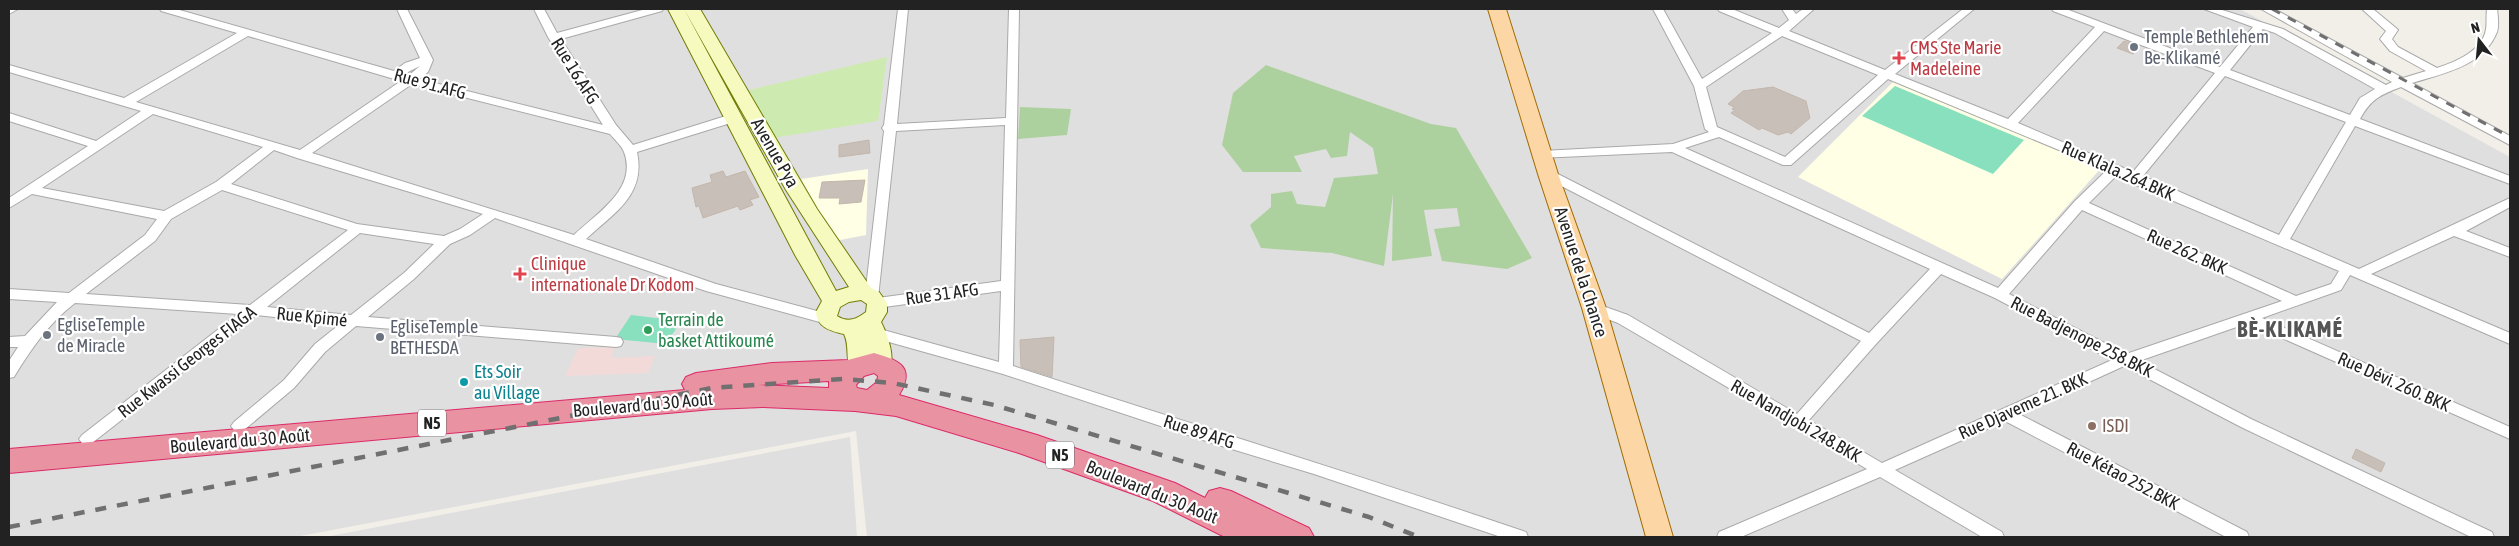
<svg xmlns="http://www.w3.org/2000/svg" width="2519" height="546" font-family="'Asap Condensed',sans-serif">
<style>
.residential{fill:#e0dfdf}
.commercial{fill:#f2dad9}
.education{fill:#ffffe5}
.grass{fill:#cdebb0}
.forest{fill:#add19e}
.pitch{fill:#88e0be}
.building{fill:#c7bfb8;stroke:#c4b6ab}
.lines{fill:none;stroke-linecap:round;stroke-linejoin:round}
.street-casing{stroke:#a9a9a9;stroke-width:2}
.secondary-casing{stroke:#707d05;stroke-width:2}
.primary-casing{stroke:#a06b00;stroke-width:2}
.highway-casing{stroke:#dc2a67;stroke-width:2}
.street{fill:#fff;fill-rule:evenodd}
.secondary{fill:#f7fabf;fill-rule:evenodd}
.primary{fill:#fcd6a4;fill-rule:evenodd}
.highway{fill:#e892a2;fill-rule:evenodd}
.rail-far1{stroke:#707070;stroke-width:3;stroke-dasharray:9 9;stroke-linecap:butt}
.rail{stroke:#707070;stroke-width:4.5;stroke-dasharray:11 11;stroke-linecap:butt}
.worship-dot{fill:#6b7280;stroke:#fff;stroke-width:2}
.health-dot{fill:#e0444e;stroke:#fff;stroke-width:2}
.leisure-dot{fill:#2e9e5b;stroke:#fff;stroke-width:2}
.culture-dot{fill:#0f9aa8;stroke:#fff;stroke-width:2}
.education-dot{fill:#8d6e63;stroke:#fff;stroke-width:2}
.labels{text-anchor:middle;stroke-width:4.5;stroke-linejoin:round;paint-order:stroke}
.shield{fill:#fff;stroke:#646464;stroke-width:1}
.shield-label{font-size:16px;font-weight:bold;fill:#222}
.worship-label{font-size:18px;fill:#5b616d;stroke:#fff;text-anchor:start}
.health-label{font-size:18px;fill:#be3a42;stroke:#fff;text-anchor:start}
.street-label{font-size:18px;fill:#222;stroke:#fff}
.leisure-label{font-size:18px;fill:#27864d;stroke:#fff;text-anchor:start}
.culture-label{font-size:18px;fill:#0d838f;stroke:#fff;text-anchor:start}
.education-label{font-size:18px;fill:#785e54;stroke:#fff;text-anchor:start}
.district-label{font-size:22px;font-weight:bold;letter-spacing:1px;fill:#555;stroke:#fff}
</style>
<rect width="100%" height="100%" fill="#f2efe9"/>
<path class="residential" d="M9,9h2231l270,148v380h-1643l-11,-106 -561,106h-286z
M850,437l7,100h-532z"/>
<path class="commercial" d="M615,347l-4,11 44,-2 -7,17 -83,3 13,-28z"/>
<path class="education" d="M1895,80l207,87 -100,112 -204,-102z
M868,169l-2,66 -31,6 -34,-62z"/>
<path class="grass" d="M887,57l-9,64 -105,17 -24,-48z"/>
<path class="forest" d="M1266,65l165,59 25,4 76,130 -25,11 -65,-8 -8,-32 26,-3 -3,-18 -33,2 8,46 -40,5 1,-67 -9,72 -52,-13 -71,-5 -11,-23 21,-18v-13l21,-3 5,13 28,3 9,-29 44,-4 -5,-26 -23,-16 -3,24 -16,2 -5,-9 -32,7 8,16h-59l-21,-27 11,-52z
M1020,107l51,2 -4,26 -49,4z"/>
<path class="pitch" d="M1895,86l129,54 -31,34 -131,-58z
M631,315l50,6 -15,23 -51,-5z"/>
<path class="building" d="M2124,41l16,5 -7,8 -16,-6z
M1773,87l33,14 4,17 -19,16 -3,-2 -10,3 -16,-7 -3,2 -28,-17 4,-3 -3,-1 2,-2 -6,-3 15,-13z
M869,140l1,13 -31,4v-12z
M723,171l3,6 19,-6 14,26 -9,3 3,5 -13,5 -2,-4 -35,12 -4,-12 -3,1 -4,-19 20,-6 -2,-7z
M865,180l-4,22 -22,2 1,-6h-21l3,-16z
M1054,337l-2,40 -31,-10 -1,-27z
M2356,449l29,14 -4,9 -29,-14z"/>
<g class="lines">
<g class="street-casing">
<path id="street" d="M9,9h9l-9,5z
M160,9h16l218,62 11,-8 15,-5 -23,-49h10l26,51 -5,12 -9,7 184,46 -55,-88 -14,-28h10l13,24 89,-24h17l-1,2 -101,28 55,86 17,20 96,-30h8l2,3 -2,3 -100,31c9,43 -22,60 -51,87l130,45 116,31 2,4 -7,5 -121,-33 -211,-73 -25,17 -20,9 -36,35 -46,38 248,20 5,1 2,4 -2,4 -5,1 -260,-21 -31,26 -31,36 -50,42 -5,2 -5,-2 -3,-4 3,-4 50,-42 31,-36 25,-20 -84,-9 -164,128 -5,2 -5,-2 -3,-4 3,-4 156,-121 -163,-11c-26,20 -44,46 -61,74l-5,1v-17l9,-14h-9v-10l16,-1 32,-34 -48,-3v-10l60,4 76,-58 12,-16 -125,-25 -23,14v-10l79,-52 -79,-25v-8l87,28 45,-30 -132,-39v-7l115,33 113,-65 -76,-22zM248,36l153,45 -101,69 -164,-48zM420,66l-12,10 -4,-2zM412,84l198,50c4,5 12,12 14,18 14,37 -27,61 -50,83l-262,-82zM153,114l110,33 -47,35 -52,29 -122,-23zM274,150l23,8 186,56 -23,15 -16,7 -87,-12 -126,-40zM222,190l126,40 -98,75 -164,-11 69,-53 16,-22zM360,233l74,11 -30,29 -53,42 -84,-8z
M898,9h10l-11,115 109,-6 3,-109h10l-6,357c171,56 343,108 513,166l2,5h-27l-187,-63 -102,-31 -209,-69 -132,-37 -2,-4 2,-4 5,-1 123,34 2,-71 -124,17 -5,-2 -1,-4 -6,-5 19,-166 -2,-3 2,-3zM1005,125l-4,156 -123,17 18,-167z
M1653,9h10l39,70 70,-46 -53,-22 -1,-2h14l47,19 10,-8 -7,-11h10l4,5 7,-5h11l-25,22 96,39 78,-61h11l-79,65 113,45 87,-92 -42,-16 -1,-2h14l154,58 33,-40 -49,-18h15l64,20 103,56 6,-3 -131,-73h13l129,69 23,-7 -36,-20 -10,-12 6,-8 -24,-22h11l23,19 2,2 -6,9 6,8 39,21c18,-6 46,-17 49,-39 1,-6 0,-13 1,-20h10c1,7 2,17 0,23 -13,34 -55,42 -85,51l98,53v9l-109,-58c-21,8 -30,12 -41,32l150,57v8l-155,-58 -65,113 69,30 151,-71v9l-44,24 44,17v9l-56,-21 -83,38 139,59v11l-160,-69 -9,15 -79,28 248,109v12l-262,-116 -109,38 112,58 241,113 2,5h-23l-230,-110 -117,-61 -105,48 228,118 2,5h-23l-221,-116 -110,49 107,62 2,5h-22l-102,-60 -139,60h-24l2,-5 148,-63 -249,-146 -29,-11 -2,-4 2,-4 5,-1 34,12 169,99 64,-73 -317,-164 -2,-3 2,-3h8l317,162 61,-64 -258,-117 -134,6 -2,-3 6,-4 131,-7 36,-12 -4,-3 -11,-43zM2263,29l12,4 100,56 -15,9 -10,17 -120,-45zM2104,31l111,42 -82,99 -115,-49zM1782,36l96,39 -93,82 -68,-30 -11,-40zM2225,76l121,46 -67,113 -136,-59zM1888,79l219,91 -32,31 -77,87 -313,-140 34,-11 64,28h8zM2117,175l12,7 210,89 -8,13 -35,12 -207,-93zM2082,210l200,91 -156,53 -117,-60zM1941,274l54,24 117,62 -230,103 -73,-43 67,-76z"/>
</g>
<g class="secondary-casing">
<path id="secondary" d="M668,9h16l152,282 13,-4 -63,-97 -102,-181h16l117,200 54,79 8,4 8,11v9l-6,10c6,12 15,35 8,48l-8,2 -8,-2 -3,-10 -3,12 -8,2 -8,-2c-6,-12 -1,-26 -7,-38 -14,-3 -27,-7 -28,-22l6,-11 -27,-46zM861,300l6,4 -1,8c-9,7 -18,11 -29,4l3,-9 9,-5z"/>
</g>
<g class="primary-casing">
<path id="primary" d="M1488,9h18l52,165 48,134 67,229h-27l-64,-229 -44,-134z"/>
</g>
<g class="highway-casing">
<path id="highway" d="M874,353c25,7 42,14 25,42l138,40 138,48 30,15 4,-7 11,-3 11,3 78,37 5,9h-89l-72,-36 -134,-48 -123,-37 -41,-5 -92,-4 -51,2 -703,64v-24l676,-59 -3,-6 4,-7 10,-4 76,-10 76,-3zM874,373l4,3 -1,6 -10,8 -10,-2 -1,-3 8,-9zM829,381v7l-71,-3z"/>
</g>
<use href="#street" class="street"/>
<use href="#secondary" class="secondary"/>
<use href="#primary" class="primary"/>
<use href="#highway" class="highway"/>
<path class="rail-far1" d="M2272,9l238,128"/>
<path class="rail" d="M9,527l703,-139 131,-9 50,4 101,22 375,112 50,20"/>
</g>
<g class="worship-dot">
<circle cx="2134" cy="47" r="5"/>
<circle cx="47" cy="335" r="5"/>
<circle cx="380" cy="337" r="5"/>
</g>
<g class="health-dot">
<path d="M1896.5 50.5h5v5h5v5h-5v5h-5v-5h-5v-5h5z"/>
<path d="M517.5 266.5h5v5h5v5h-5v5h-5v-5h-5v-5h5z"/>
</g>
<circle class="leisure-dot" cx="648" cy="330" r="5"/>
<circle class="culture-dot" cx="464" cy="382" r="5"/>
<circle class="education-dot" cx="2092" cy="426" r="5"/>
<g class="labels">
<g class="shield">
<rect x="418" y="409.5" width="28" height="27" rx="4"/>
<rect x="1046" y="441.5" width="28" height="27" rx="4"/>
</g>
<g class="shield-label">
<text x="432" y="429">N5</text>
<text x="1060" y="461">N5</text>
</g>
<g class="worship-label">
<text x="2144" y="43">Temple Bethlehem<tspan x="2144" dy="21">Be-Klikamé</tspan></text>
<text x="57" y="331">EgliseTemple<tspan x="57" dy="21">de Miracle</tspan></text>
<text x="390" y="333">EgliseTemple<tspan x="390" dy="21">BETHESDA</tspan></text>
</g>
<g class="health-label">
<text x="1910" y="54">CMS Ste Marie<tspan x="1910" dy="21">Madeleine</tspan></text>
<text x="531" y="270">Clinique<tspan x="531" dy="21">internationale Dr Kodom</tspan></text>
</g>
<g class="street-label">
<text transform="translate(575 71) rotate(58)" y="6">Rue 16.AFG</text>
<text transform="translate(430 84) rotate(15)" y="6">Rue 91.AFG</text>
<text transform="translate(775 153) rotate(60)" y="6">Avenue Pya</text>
<text transform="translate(2118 171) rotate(24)" y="6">Rue Klala.264.BKK</text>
<text transform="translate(2187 252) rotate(24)" y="6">Rue 262. BKK</text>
<text transform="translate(1581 272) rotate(72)" y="6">Avenue de la Chance</text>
<text transform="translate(942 294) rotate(-8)" y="6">Rue 31 AFG</text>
<text transform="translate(312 317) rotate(6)" y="6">Rue Kpimé</text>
<text transform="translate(2082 337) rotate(27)" y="6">Rue Badjenope 258.BKK</text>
<text transform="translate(187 362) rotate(-38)" y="6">Rue Kwassi Georges FIAGA</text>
<text transform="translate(2394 382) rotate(24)" y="6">Rue Dévi. 260. BKK</text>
<text transform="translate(643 405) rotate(-5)" y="6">Boulevard du 30 Août</text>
<text transform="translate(2023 406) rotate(-24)" y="6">Rue Djaveme 21. BKK</text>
<text transform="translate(1796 421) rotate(30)" y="6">Rue Nandjobi 248.BKK</text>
<text transform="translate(1199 432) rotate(18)" y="6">Rue 89 AFG</text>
<text transform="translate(240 441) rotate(-5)" y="6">Boulevard du 30 Août</text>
<text transform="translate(2123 476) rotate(28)" y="6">Rue Kétao 252.BKK</text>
<text transform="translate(1152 492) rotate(22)" y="6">Boulevard du 30 Août</text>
</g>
<g class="leisure-label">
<text x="658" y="326">Terrain de<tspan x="658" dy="21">basket Attikoumé</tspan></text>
</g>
<g class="culture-label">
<text x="474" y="378">Ets Soir<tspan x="474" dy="21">au Village</tspan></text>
</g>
<g class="education-label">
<text x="2102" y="432">ISDI</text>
</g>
<g class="district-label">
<text x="2290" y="337">BÈ-KLIKAMÉ</text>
</g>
</g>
<rect width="2519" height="546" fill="none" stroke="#222222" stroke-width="20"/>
<g transform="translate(2479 40) rotate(344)" stroke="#ffffff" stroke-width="4" paint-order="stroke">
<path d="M0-4L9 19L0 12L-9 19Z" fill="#222222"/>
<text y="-8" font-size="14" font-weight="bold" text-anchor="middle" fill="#222222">N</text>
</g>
</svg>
